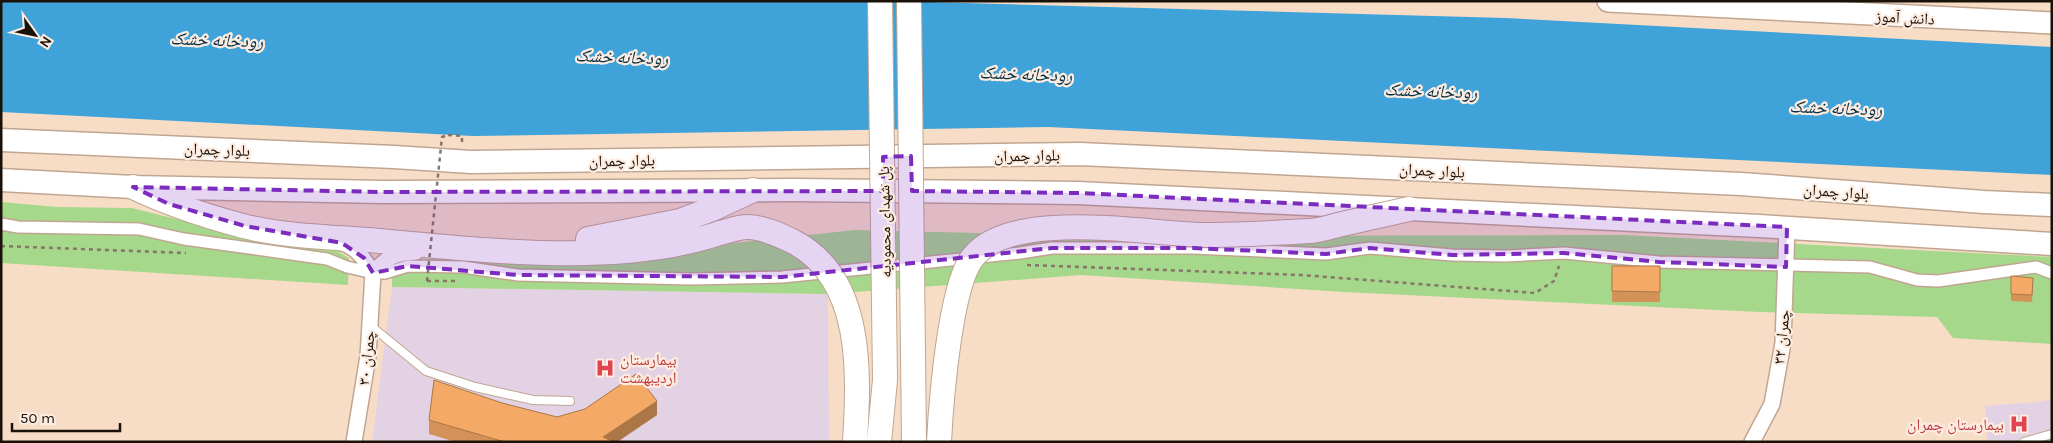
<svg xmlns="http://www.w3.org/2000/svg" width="2053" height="443" font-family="Karla,'Noto Naskh Arabic',sans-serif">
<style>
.medical{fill:#e3d2e4}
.park{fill:#a5d88b}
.water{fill:#3fa2d9}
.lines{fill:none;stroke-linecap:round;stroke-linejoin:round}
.service-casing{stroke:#c0a691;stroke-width:10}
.pedestrian-casing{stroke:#c0a691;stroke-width:14}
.minor-casing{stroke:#c0a691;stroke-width:18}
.secondary-casing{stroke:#c0a691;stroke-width:24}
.primary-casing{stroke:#c0a691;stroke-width:25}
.trunk-casing{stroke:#c0a691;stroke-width:26}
.path{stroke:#877565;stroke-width:2.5;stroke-dasharray:4 4;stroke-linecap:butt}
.service{stroke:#fff;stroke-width:8}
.pedestrian{stroke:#fff;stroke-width:11}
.minor{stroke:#fff;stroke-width:15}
.secondary{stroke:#fff;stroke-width:21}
.primary{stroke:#fff;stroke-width:22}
.trunk{stroke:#fff;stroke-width:24}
.trunk-bridge-casing{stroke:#c0a691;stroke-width:26;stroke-linecap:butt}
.path-bridge{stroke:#877565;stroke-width:2.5;stroke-dasharray:4 4;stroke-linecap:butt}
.trunk-bridge{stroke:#fff;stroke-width:24}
.wall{fill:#d29258}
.shaded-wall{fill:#ab7747}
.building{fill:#f4aa66;stroke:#ab7747}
.marked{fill:#7b2cbf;fill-opacity:0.2;stroke:#7b2cbf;stroke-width:4;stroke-dasharray:10 6;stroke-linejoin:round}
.labels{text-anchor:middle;stroke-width:4.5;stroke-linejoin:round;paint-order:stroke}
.street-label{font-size:16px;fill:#1a1109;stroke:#fdecdf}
.health-label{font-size:16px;fill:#be3a42;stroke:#fdecdf;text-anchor:start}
.water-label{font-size:18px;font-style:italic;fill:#012e44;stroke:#fdecdf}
</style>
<rect width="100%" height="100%" fill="#f8ddc6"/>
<path class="medical" d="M392,287l436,7 1,148h-457z
M2052,399v43h-65l-2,-36 54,-4z"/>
<path class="park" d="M1,202l56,5 75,1 107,27 94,14 16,9 -1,27 -347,-22z
M855,230l241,6 528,-1 428,22v87l-99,-6 -16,-21 -177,-5 -416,-20 -263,-17 -253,19 -436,-7v-23l47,-7 210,-5z"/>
<path class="water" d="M1,1h892l613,17 546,29v128l-1004,-48 -575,9 -472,-24z"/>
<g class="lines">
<g class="service-casing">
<path id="service" d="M371,326l55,45 49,16 58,13 37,1
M2024,442l28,-8"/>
</g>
<g class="pedestrian-casing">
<path id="pedestrian" d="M1,224l17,3 121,2 45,10 143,20 20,8 26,6h12l23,-7 55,1 55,8 173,4 91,-2 238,-24 32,-5h141l133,6 44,-6 82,7 54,1 58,-3 95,9 211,5 47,13 21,1 98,-14 16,6"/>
</g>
<g class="minor-casing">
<path id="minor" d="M338,242c18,3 26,17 35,31
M373,273c14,-16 22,-20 43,-21
M354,442l14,-86 5,-83
M1752,442l20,-38 11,-61 4,-116"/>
</g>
<g class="secondary-casing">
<path id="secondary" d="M1608,1l444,22"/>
</g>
<g class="primary-casing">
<path id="primary" d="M1,140l393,17 77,5 609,-8 661,30 243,18 68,3
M1,180l132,7 250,5 409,-2 286,3 681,33 293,18"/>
</g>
<g class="trunk-casing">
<path id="trunk" d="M133,187c36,17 72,29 110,39 44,11 91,11 136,15 105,9 240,26 341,-8
M588,239l92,-18 32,-12 41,-19"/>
</g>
<path class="path" d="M448,135l14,1v9
M1,246l185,7
M1027,265l274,10 234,18 19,-12 5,-15
M427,281h31"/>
<use href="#service" class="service"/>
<use href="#pedestrian" class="pedestrian"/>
<use href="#minor" class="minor"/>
<use href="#secondary" class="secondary"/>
<use href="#primary" class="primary"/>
<use href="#trunk" class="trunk"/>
<g class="trunk-bridge-casing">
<path id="trunk-bridge" d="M909,1l5,441
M720,233c9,-2 18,-6 27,-6 16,0 33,8 47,15 70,37 65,132 61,200
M879,442l6,-62 -5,-379
M939,442c2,-39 11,-157 34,-185 39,-49 174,-23 230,-22 35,0 71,-2 106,-4 11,0 23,-5 33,-7 23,-5 45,-10 67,-15"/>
</g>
<path class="path-bridge" d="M427,281l15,-144 6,-2"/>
<use href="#trunk-bridge" class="trunk-bridge"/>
</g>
<path class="wall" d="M1612,266h48v36h-48z
M2033,285l-1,17 -21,-1v-7z
M502,403l55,14 100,-2 -40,27h-161l-27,-8v-14z"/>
<path class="shaded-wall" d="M657,401v14l-40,27h-14v-5z"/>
<path class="building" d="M1612,266h48v26l-48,-1z
M2011,276l22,2 -1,17 -21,-1z
M636,374l21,27 -54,36 11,5h-109l-76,-22 5,-40 68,23 55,14 28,-8z"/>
<path class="marked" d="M911,156l1,35 166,2 709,34 -1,40 -127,-5 -95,-9 -112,2 -82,-7 -44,6 -133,-6h-141l-270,29 -264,-2 -110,-9 -35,7 -9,-15 -22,-15 -97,-17 -76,-22 -36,-17 250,5 500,-1v-34z"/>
<defs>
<g id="hospital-bare" transform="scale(1.5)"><path d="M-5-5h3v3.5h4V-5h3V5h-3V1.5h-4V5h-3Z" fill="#e0444e" stroke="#fdecdf" stroke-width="2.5" paint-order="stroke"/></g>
</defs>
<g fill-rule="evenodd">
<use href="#hospital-bare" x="605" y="368"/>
<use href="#hospital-bare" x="2019" y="424"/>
</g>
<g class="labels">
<g class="street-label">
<text transform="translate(1905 17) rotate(3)" y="6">دانش آموز</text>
<text transform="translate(217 149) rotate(2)" y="6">بلوار چمران</text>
<text transform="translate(1027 155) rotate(-1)" y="6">بلوار چمران</text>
<text transform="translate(622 160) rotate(-1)" y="6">بلوار چمران</text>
<text transform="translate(1432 170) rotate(3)" y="6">بلوار چمران</text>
<text transform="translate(1836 191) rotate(4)" y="6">بلوار چمران</text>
<text transform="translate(884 222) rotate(-91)" y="6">پل شهدای محمودیه</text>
<text transform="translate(1781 337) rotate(-84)" y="6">۳۲ چمران</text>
<text transform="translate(366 358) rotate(-84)" y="6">۳۰ چمران</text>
</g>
<g class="health-label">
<text x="620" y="365">بیمارستان<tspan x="620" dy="18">اردیبهشت</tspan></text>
<text x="2004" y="430" text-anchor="end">بیمارستان چمران</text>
</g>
<g class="water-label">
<text transform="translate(217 40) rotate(2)" y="6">رودخانه خشک</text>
<text transform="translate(622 57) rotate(2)" y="6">رودخانه خشک</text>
<text transform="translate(1026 74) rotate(2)" y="6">رودخانه خشک</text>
<text transform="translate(1431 91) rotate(2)" y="6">رودخانه خشک</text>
<text transform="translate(1836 108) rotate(2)" y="6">رودخانه خشک</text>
</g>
</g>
<rect width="2053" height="443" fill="none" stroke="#1a1109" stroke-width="5"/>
<g transform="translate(35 35) rotate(123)" stroke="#fdecdf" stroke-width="4" paint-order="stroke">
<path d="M0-4L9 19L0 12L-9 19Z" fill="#1a1109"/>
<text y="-8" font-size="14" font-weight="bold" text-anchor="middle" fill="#1a1109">N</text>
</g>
<path d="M12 423v8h108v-8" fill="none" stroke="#1a1109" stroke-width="2.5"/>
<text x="20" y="423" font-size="15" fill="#1a1109" stroke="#fdecdf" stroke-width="4" paint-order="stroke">50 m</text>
</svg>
